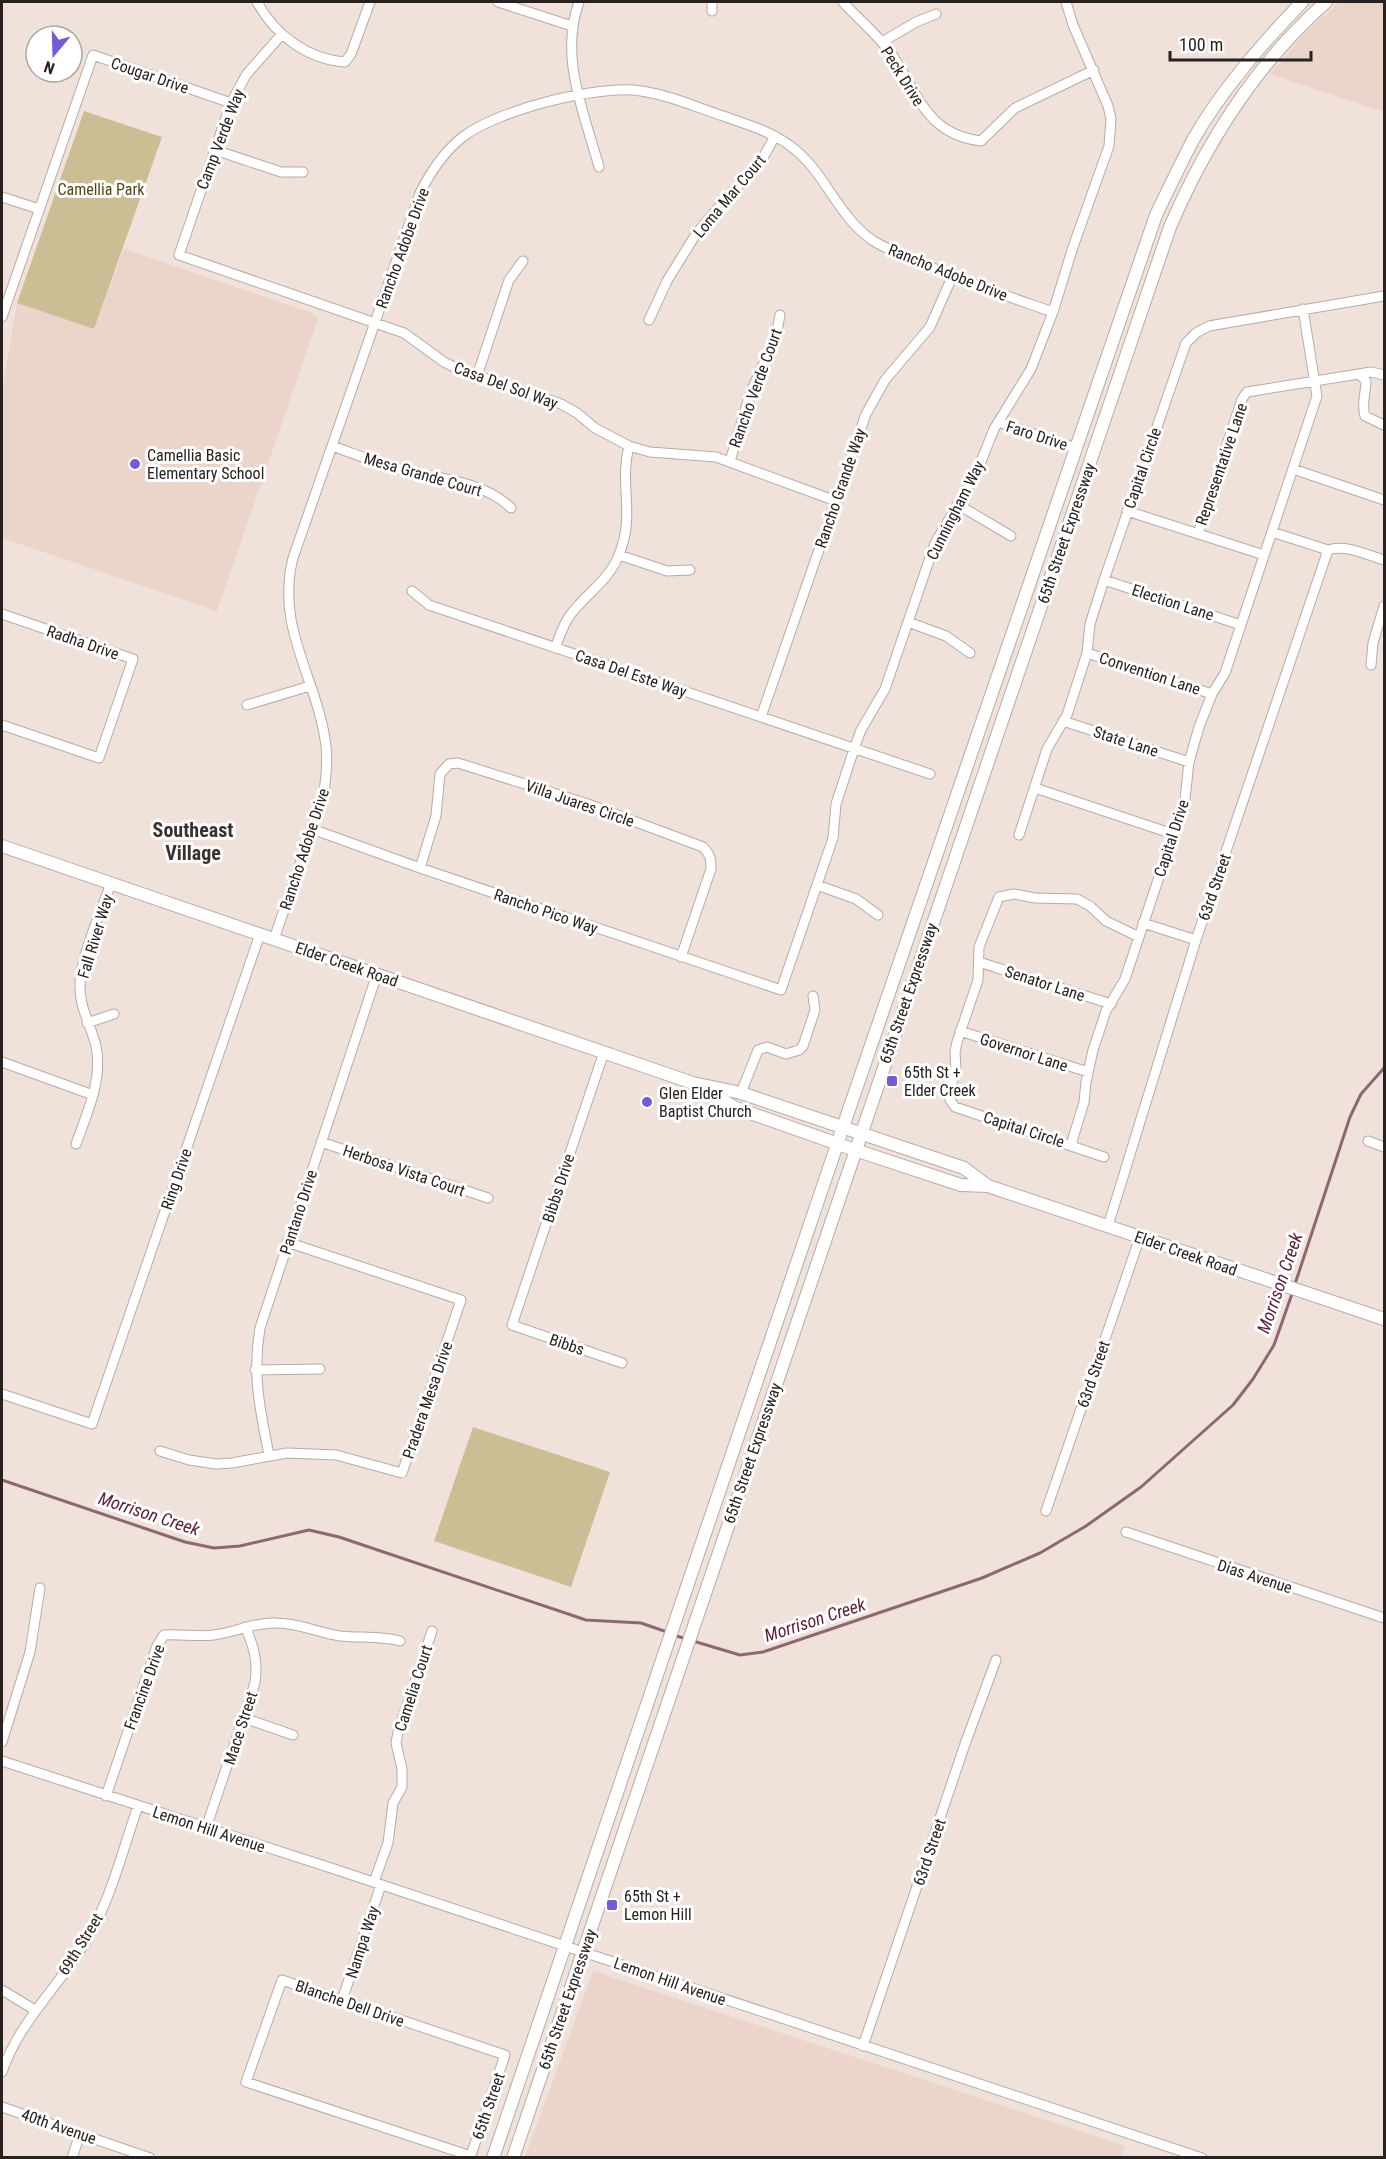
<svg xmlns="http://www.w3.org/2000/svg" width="1386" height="2159" font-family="'Roboto Condensed',sans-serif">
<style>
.built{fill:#ebd5cb}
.green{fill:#cbbe95}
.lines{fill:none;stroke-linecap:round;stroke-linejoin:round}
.stream{stroke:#8d6872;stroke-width:3}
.minor-casing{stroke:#b8aba4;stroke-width:11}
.major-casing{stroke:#b8aba4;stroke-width:14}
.minor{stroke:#fff;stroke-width:9}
.major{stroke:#fff;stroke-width:12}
.poi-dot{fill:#755cd7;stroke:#fff;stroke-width:2}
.labels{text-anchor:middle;stroke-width:6;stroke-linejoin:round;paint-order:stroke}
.street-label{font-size:16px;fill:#27211f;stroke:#fff}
.park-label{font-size:16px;fill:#56460c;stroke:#fff}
.poi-label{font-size:16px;fill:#27211f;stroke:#fff;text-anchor:start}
.water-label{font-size:18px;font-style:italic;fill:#5b1d36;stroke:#fff}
.quarter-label{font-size:20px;font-weight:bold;fill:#3b302b;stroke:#fff}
</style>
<rect width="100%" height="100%" fill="#f0e1db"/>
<path class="built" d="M1339,2h45v110l-114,-38 33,-39z
M124,249l188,64 6,6 -101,292 -215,-73v-148l15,-87 77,26z
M593,1971l532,175 -4,11h-596z"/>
<path class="green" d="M84,111l78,26 -68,192 -77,-26z
M473,1427l137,45 -39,115 -137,-46z"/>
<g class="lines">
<path class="stream" d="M1295,1284l55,-167 11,-23 23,-26
M2,1480l183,62 29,6 26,-2 69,-16 30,7 247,83 55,3 26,9
M673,1635l14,4
M693,1641l47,14 23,-3 219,-74 58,-25 46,-27 55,-39 92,-82 20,-26 21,-34 19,-54"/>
<g class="minor-casing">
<path id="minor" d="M257,2c18,33 50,57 88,60l6,-8 19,-52
M498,2l74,24
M579,2c-20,55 5,110 20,165
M712,2v9
M843,2c15,17 33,31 47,50 28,39 34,82 91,89l34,-33 79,-38
M282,34l-36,41 -15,28 -52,152 225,78 40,29 14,7 103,35 16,9 18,15 34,18 21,6 66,5 120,44
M882,42l34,-20 20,-8
M215,150l66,22h22
M2,197l37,12
M2,317l91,-262 138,48
M649,320l18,-39 29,-47 34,-40 29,-29 16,-29
M1359,374l7,7c0,12 -5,23 -1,35l19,9
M477,376l32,-96 14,-19
M998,422l78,26
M332,446c23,8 47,18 71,24 36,9 81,11 108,38
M730,461l20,-67 26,-58 4,-21
M1293,469l91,31
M957,504l54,32
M1127,511l137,44
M1272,532l56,18
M1198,534l44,-135 5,-7 124,-20 13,3
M1328,550c18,-6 39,5 56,10
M619,555l48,16 23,-1
M1104,580l137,45
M412,591l17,14 501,169
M2,614l131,45 -34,99 -97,-33
M908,622l38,14 24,17
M555,648c5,-12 8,-24 16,-34 17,-22 39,-34 49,-62 15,-39 -1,-68 9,-106
M1087,653l125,41
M1371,665l2,-22 11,-37
M247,705l63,-19
M761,717l105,-303 19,-34 45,-53 22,-50
M1063,721l126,41
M1035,788l138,46
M312,829l108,39 361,122 52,-152 3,-34 18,-55 7,-19 24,-41 50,-146 41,-69 18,-45 37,-60 22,-57 20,-65 36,-101 2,-27 -3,-13 -35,-81 -7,-23
M1019,835l28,-86 20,-34 20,-62 3,-29 14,-44 82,-237 10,-10 13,-7 175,-30
M420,868l16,-52 4,-42 9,-10 9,-1 130,41 115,43c7,7 8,12 8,22l-30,88
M817,885l39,14 22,16
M1143,923l53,17
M274,939l49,-142c3,-17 5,-33 3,-51 -8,-67 -51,-117 -33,-188l127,-365c11,-22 24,-42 44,-57 35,-26 134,-52 177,-45 28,4 55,16 82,25 23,8 47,15 66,29 36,25 47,70 83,95 14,9 30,15 45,21 44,20 90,35 136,51
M979,962l132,42
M87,1023l27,-9
M960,1031l128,41
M604,1052l-92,273 110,38
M2,1062l91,33
M741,1093l17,-43 9,-3 19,7 13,-4 4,-4 12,-36 -2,-14
M1368,1141l16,6
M321,1142l167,56
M76,1144c11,-31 27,-64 20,-98 -5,-21 -17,-38 -16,-62 1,-29 21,-72 31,-101
M1071,1145l13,-43 2,-20 7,-32 13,-39 19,-32 60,-180 4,-37 10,-35 13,-33 13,-21 92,-277 -14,-87
M1104,1157l-149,-50 -5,-7 -1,-8 7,-22 -1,-18 2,-10 21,-62 1,-33 20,-50 15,-3 21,4 42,1 13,7 16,15 33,16
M1108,1226l88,-286 132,-390
M255,1370l65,-1
M2,1394l90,30 168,-490
M160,1451l29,9 27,4 16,-1 55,-10 49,2 66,18 59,-173 -174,-58
M269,1455c-9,-45 -17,-81 -9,-127l117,-354
M1046,1511l94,-274
M1126,1532l258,86
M244,1718l49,17
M2,1742l28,-90 10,-64
M2,1761l329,107 871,290
M106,1796l51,-150 7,-11c17,-1 34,2 50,0 22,-3 41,-13 63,-12 22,0 42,10 63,13 21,2 40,0 60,5
M206,1828l49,-145c3,-21 -1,-37 -10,-56
M374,1882l14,-39 5,-40 9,-16v-18l-6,-26 2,-11 34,-101
M2,1990l33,20
M342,2000l39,-115
M863,2046l102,-302 31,-84
M2,2072c18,-53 61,-89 88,-138 22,-39 33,-85 48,-128
M2,2107l148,51
M72,2158l8,-24
M470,2158l35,-103 -223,-75 -36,102 225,74"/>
</g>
<g class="major-casing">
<path id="major" d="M2,846l691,237 48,10 223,75 24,18
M703,1089l33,19 119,42 106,35 27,1 396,133
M493,2158l350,-1031 313,-912c12,-25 24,-50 37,-75 29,-51 69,-96 109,-138
M513,2158l657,-1931c36,-84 87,-164 156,-225"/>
</g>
<use href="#minor" class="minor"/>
<use href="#major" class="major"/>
</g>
<g class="poi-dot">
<circle cx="135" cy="464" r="6"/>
<rect x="886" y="1075" width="12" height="12" rx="3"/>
<circle cx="647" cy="1102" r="6"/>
<rect x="606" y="1899" width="12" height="12" rx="3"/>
</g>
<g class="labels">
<g class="street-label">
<text transform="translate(150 75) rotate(19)" y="6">Cougar Drive</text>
<text transform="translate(903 76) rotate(58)" y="6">Peck Drive</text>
<text transform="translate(220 139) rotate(-69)" y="6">Camp Verde Way</text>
<text transform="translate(729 196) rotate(-50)" y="6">Loma Mar Court</text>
<text transform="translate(402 248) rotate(-70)" y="6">Rancho Adobe Drive</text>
<text transform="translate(948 272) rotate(22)" y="6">Rancho Adobe Drive</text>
<text transform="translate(506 385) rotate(20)" y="6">Casa Del Sol Way</text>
<text transform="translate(755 388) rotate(-70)" y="6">Rancho Verde Court</text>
<text transform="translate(1037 435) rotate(18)" y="6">Faro Drive</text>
<text transform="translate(1221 464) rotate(-71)" y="6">Representative Lane</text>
<text transform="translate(1142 468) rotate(-71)" y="6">Capital Circle</text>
<text transform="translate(423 474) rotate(16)" y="6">Mesa Grande Court</text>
<text transform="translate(840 488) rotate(-71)" y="6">Rancho Grande Way</text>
<text transform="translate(955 510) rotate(-63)" y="6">Cunningham Way</text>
<text transform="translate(1066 533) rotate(-71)" y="6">65th Street Expressway</text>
<text transform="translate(1173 602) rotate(18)" y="6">Election Lane</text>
<text transform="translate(83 642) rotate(19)" y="6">Radha Drive</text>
<text transform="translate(631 673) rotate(19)" y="6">Casa Del Este Way</text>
<text transform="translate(1150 673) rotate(18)" y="6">Convention Lane</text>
<text transform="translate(1126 741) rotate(18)" y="6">State Lane</text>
<text transform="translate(580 803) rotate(19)" y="6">Villa Juares Circle</text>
<text transform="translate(1171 838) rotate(-72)" y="6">Capital Drive</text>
<text transform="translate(304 849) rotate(-72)" y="6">Rancho Adobe Drive</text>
<text transform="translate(1214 887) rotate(-71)" y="6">63rd Street</text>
<text transform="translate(546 911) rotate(19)" y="6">Rancho Pico Way</text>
<text transform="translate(95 936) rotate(-73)" y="6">Fall River Way</text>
<text transform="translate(347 964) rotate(19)" y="6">Elder Creek Road</text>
<text transform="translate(1045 983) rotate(18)" y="6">Senator Lane</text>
<text transform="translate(908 993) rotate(-71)" y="6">65th Street Expressway</text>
<text transform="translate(1024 1052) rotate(18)" y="6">Governor Lane</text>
<text transform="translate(1024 1129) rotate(18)" y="6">Capital Circle</text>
<text transform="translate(404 1170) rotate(19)" y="6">Herbosa Vista Court</text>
<text transform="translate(176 1179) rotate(-71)" y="6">Ring Drive</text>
<text transform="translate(558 1188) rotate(-72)" y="6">Bibbs Drive</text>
<text transform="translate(298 1212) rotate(-72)" y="6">Pantano Drive</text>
<text transform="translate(1186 1253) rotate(19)" y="6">Elder Creek Road</text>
<text transform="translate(567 1344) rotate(19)" y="6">Bibbs</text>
<text transform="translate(1093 1374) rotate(-71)" y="6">63rd Street</text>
<text transform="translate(427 1400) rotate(-71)" y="6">Pradera Mesa Drive</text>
<text transform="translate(752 1453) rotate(-71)" y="6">65th Street Expressway</text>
<text transform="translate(1255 1576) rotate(18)" y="6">Dias Avenue</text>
<text transform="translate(144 1687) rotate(-70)" y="6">Francine Drive</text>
<text transform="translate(413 1688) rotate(-72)" y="6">Camelia Court</text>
<text transform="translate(240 1728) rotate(-72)" y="6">Mace Street</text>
<text transform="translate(209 1829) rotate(18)" y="6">Lemon Hill Avenue</text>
<text transform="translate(929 1852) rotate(-71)" y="6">63rd Street</text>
<text transform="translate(362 1942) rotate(-72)" y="6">Nampa Way</text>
<text transform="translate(80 1944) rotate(-58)" y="6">69th Street</text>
<text transform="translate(670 1981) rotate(19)" y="6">Lemon Hill Avenue</text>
<text transform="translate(567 1999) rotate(-71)" y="6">65th Street Expressway</text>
<text transform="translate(350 2003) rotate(19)" y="6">Blanche Dell Drive</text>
<text transform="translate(488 2106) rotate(-71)" y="6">65th Street</text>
<text transform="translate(59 2126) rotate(19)" y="6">40th Avenue</text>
</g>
<g class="park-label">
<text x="101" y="195">Camellia Park</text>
</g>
<g class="poi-label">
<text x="147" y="461">Camellia Basic<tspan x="147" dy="18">Elementary School</tspan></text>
<text x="904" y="1078">65th St +<tspan x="904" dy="18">Elder Creek</tspan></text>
<text x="659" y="1099">Glen Elder<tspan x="659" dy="18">Baptist Church</tspan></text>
<text x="624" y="1902">65th St +<tspan x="624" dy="18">Lemon Hill</tspan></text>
</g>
<g class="water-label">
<text transform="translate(1280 1283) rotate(-71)" y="6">Morrison Creek</text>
<text transform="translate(149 1514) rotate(18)" y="6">Morrison Creek</text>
<text transform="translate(815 1620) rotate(-18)" y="6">Morrison Creek</text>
</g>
<g class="quarter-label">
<text x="193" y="837">Southeast<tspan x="193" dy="23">Village</tspan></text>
</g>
</g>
<rect width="1386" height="2159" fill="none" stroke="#27211f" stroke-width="6"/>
<g transform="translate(54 54) rotate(199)"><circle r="28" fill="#ffffff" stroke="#a9a6a5" stroke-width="1.5"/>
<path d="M0-4.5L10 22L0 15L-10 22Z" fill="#755cd7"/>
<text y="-9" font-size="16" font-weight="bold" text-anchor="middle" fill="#27211f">N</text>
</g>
<path d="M1170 51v9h141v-9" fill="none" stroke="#27211f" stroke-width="3"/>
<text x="1179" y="51" font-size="18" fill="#27211f" stroke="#ffffff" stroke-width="4.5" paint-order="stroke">100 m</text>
</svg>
